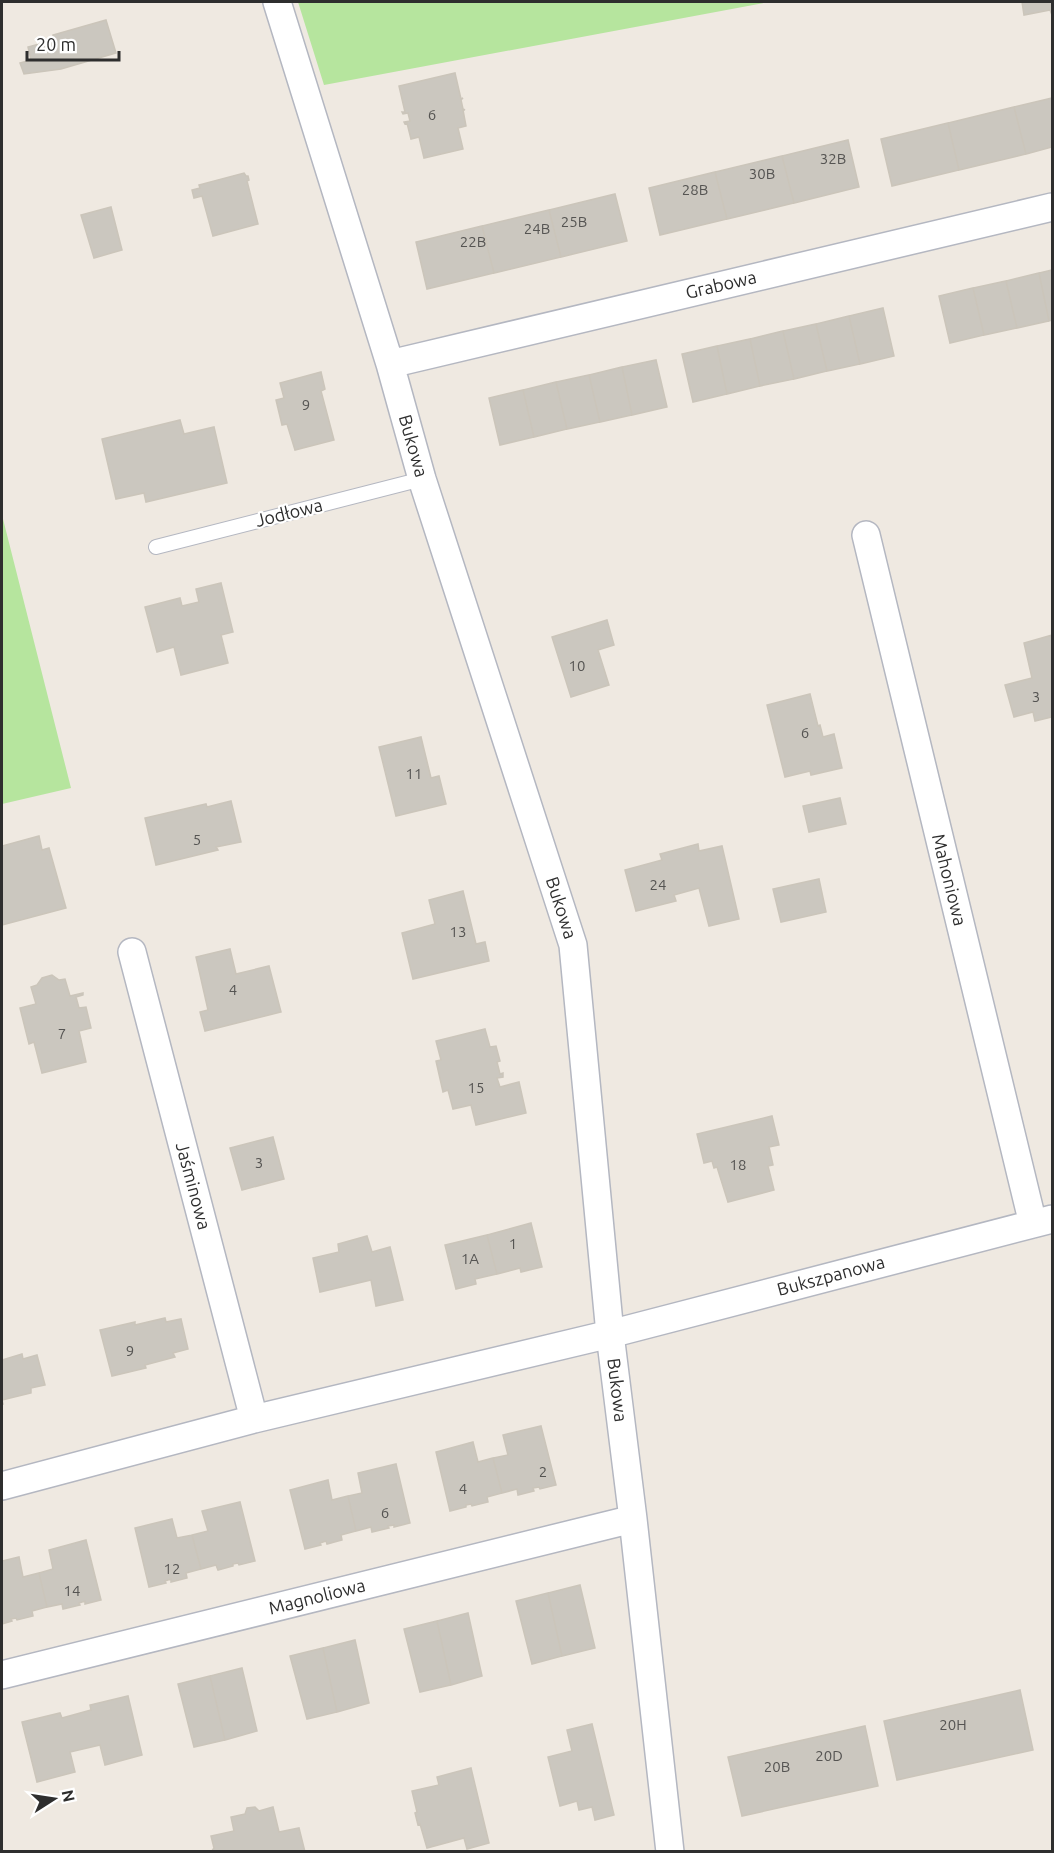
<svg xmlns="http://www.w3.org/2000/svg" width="1054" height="1853" font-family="Ubuntu,sans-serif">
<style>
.green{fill:#b6e59e}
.building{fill:#cbc7bf;stroke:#cbc5ba;stroke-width:1.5}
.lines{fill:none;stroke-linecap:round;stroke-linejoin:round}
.lane-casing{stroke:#b4b7c1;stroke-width:16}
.street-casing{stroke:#b4b7c1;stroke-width:30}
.lane{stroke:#fff;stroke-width:14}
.street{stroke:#fff;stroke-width:27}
.labels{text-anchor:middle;stroke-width:4.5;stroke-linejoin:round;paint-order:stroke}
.number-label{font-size:15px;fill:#555452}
.street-label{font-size:18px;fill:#2e2e2e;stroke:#fff}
</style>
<rect width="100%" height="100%" fill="#efe9e1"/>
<path class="green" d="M298,2h471l-445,83z
M2,515l69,273 -69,16z"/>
<path class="building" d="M1022,2h30v13l-2,-5 -26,5z
M106,20l10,33 -55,16 -37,5 -4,-11 11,-3 -3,-13 26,-7 -1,-5z
M455,73l6,26 2,-1 -2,2 2,9 2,1h-2l3,16 -8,2 5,21 -39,9 -5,-21 -8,2 -4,-16 -2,1 -1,-2 6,-1 -2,-8 -5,1 -1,-2h3l-6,-26z
M1052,98v49l-26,7 -12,-47z
M1014,107l12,47 -67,16 -11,-47z
M948,123l11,47 -67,16 -11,-47z
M848,140l11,47 -65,16 -12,-47z
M782,156l12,47 -67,16 -12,-47z
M715,172l12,47 -67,16 -11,-47z
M244,173l2,3h2l1,4 -2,1 11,43 -45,12 -11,-40 -8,2 -2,-8 8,-2 -1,-3z
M615,194l12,47 -66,16 -12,-47z
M111,207l11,43 -28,8 -13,-43z
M549,210l12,47 -67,16 -12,-47z
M482,226l12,47 -67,16 -11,-47z
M1052,270v50l-3,1 -10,-48z
M1039,273l10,48 -32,7 -11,-47z
M1006,281l11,47 -33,7 -11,-47z
M973,288l11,47 -34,8 -11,-47z
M883,308l11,48 -34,8 -11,-48z
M849,316l11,48 -33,7 -11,-47z
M816,324l11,47 -33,8 -11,-48z
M783,331l11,48 -34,7 -10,-47z
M750,339l10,47 -33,8 -10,-48z
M717,346l10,48 -34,8 -11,-48z
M656,360l11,47 -35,8 -10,-48z
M622,367l10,48 -32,7 -11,-47z
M321,372l4,17 -4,2 13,49 -39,10 -8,-26 -5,1 -6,-25 8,-2 -4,-15z
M589,375l11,47 -33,7 -11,-47z
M556,382l11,47 -33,8 -11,-47z
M523,390l11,47 -34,8 -11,-47z
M180,420l4,14 30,-7 13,56 -81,19 -2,-9 -28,6 -14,-60z
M221,583l12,49 -12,3 7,28 -47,12 -7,-28 -17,5 -12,-45 35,-9 2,8 17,-4 -3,-13z
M607,620l7,25 -16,5 11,35 -38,12 -19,-60z
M1052,635v82l-17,4 -2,-9 -19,5 -9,-32 27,-7 -8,-35z
M810,694l8,32 2,-1 3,12 11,-3 8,34 -31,7 -1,-4 -25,6 -18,-72z
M421,737l10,41 8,-2 7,28 -50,12 -17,-69z
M840,798l6,26 -37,8 -6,-26z
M231,801l10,41 -25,5 2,3 -62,15 -11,-47 61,-14 1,3z
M39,836l3,14 7,-2 17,60 -64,17v-79z
M698,844l1,7 23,-5 17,73 -30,7 -10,-38 -25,7 2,6 -40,10 -11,-41 37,-10 -2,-6z
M819,879l7,33 -45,10 -8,-33z
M463,891l13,53 9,-2 4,19 -76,18 -11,-46 33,-9 -6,-24z
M230,949l6,25 33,-8 12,46 -76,19 -5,-19 8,-2 -12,-53z
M52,975l7,5 6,-1 5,17 13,-3v2l-7,2 3,11 7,-1 5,21 -12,3 7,31 -44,11 -8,-31 -5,2 -9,-36 16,-4 -5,-17 6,-2 5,-7z
M485,1029l5,18 6,-1 4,15 -3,1 3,12 3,-1v4l-6,1 3,9 19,-5 7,31 -50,12 -5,-20 -18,4 -5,-19 -5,2 -7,-31 5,-1 -5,-19z
M772,1116l7,29 -10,2 4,18 -5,1 6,24 -46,12 -11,-35 -3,1 -2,-7 -8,2 -7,-29z
M273,1137l11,42 -42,11 -12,-42z
M531,1223l11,44 -21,5 -1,-4 -23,6 -10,-39z
M487,1235l10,39 -22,5 1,5 -20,5 -11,-44z
M367,1236l5,16 18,-5 13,53 -27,6 -5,-26 -51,12 -7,-34 26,-6 -1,-8z
M165,1318l1,4 15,-3 7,30 -15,4 2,4 -30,8 1,3 -34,8 -12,-46 35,-8v3z
M22,1354l1,5 14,-4 8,30 -14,3v5l-29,7 1,4h-1v-44z
M541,1426l15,59 -16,4 -1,-2 -6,1 1,3 -16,4 -1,-6 -15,4 -9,-35 15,-3 -5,-20z
M473,1442l5,20 15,-4 9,35 -15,4 1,5 -16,4 -1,-2 -5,1v2l-16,4 -14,-59z
M396,1464l14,59 -16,4v-2l-6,1 1,2 -17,4 -1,-5 -15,4 -8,-35 14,-3 -4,-20z
M328,1480l4,20 16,-4 8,35 -15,4 1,5 -15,4 -1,-3 -6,2 1,2 -16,4 -15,-59z
M240,1502l15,59 -16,4 -1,-2 -5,1v2l-15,4 -2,-5 -15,4 -9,-34 16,-4 -6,-20z
M172,1519l5,19 15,-3 9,34 -15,4 1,5 -16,4v-3l-6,2 1,2 -17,4 -14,-59z
M86,1540l15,60 -16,4v-3l-6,2 1,2 -17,4 -1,-5 -15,3 -8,-34 14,-4 -4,-19z
M19,1557l4,20 16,-4 8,34 -15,4 1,5 -16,4 -1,-2 -5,1 1,2 -10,3v-63z
M580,1585l15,63 -33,8 -14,-63z
M548,1593l14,63 -30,8 -16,-63z
M468,1613l14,63 -31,9 -14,-64z
M437,1621l14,64 -31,7 -16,-63z
M355,1640l14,63 -32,9 -14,-64z
M323,1648l14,64 -30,7 -17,-63z
M242,1668l15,63 -32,9 -15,-64z
M210,1676l15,64 -31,7 -16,-63z
M1020,1690l13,60 -136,30 -13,-59z
M128,1696l14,59 -37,10 -5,-20 -30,7 5,20 -38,10 -15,-60 38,-9 2,5 29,-8 -1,-5z
M592,1724l22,91 -19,5 -3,-13 -13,3 -2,-9 -17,5 -12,-49 24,-6 -5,-21z
M865,1726l13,60 -136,30 -14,-59z
M471,1768l18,75 -22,6 -3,-11 -37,10 -7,-24 -2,1 -3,-12 2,-1 -5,-21 27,-6 -2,-8z
M255,1807l4,4 14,-4 6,25 20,-4 6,24h-94l3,-4 -3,-12 23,-5 -3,-14 14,-3 2,-6z"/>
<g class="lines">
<g class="lane-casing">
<path id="lane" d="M156,547l266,-68"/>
</g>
<g class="street-casing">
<path id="street" d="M277,2l113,362 32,115 151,466 37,389 23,185 37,333
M390,364l662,-157
M866,535l167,689
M132,952l122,467
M2,1486l252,-67 356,-85 442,-115
M2,1675l631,-156"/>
</g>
<use href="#lane" class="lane"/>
<use href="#street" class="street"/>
</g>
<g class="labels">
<g class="number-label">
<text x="432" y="120">6</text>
<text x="833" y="164">32B</text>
<text x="762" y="179">30B</text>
<text x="695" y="195">28B</text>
<text x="574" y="227">25B</text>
<text x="537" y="234">24B</text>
<text x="473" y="247">22B</text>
<text x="306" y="410">9</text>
<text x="577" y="671">10</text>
<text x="1036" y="702">3</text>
<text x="805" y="738">6</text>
<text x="414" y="779">11</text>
<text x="197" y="845">5</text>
<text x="658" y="890">24</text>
<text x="458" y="937">13</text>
<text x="233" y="995">4</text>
<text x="62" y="1039">7</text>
<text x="476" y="1093">15</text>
<text x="259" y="1168">3</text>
<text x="738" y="1170">18</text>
<text x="513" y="1249">1</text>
<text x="470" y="1264">1A</text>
<text x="130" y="1356">9</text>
<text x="543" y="1477">2</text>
<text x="463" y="1494">4</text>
<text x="385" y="1518">6</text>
<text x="172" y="1574">12</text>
<text x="72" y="1596">14</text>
<text x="953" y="1730">20H</text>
<text x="829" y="1761">20D</text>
<text x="777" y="1772">20B</text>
</g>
<g class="street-label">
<text transform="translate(721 285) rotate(-13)" y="6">Grabowa</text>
<text transform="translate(413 446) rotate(74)" y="6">Bukowa</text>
<text transform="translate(289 513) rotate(-14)" y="6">Jodłowa</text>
<text transform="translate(949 880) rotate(76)" y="6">Mahoniowa</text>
<text transform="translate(561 908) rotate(72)" y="6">Bukowa</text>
<text transform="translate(193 1186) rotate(75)" y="6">Jaśminowa</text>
<text transform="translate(831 1276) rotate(-15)" y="6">Bukszpanowa</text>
<text transform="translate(617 1390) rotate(83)" y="6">Bukowa</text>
<text transform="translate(317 1597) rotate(-14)" y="6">Magnoliowa</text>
</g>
</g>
<rect width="1054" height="1853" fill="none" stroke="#2e2e2e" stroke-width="6"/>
<g transform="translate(54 1799) rotate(78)" stroke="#ffffff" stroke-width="4.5" paint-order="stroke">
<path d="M0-4.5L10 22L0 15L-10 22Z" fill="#2e2e2e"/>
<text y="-9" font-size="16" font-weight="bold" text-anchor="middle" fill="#2e2e2e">N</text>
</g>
<path d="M27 51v9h92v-9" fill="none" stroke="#2e2e2e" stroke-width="3"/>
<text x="36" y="51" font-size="18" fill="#2e2e2e" stroke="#ffffff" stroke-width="4.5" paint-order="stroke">20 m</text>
</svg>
